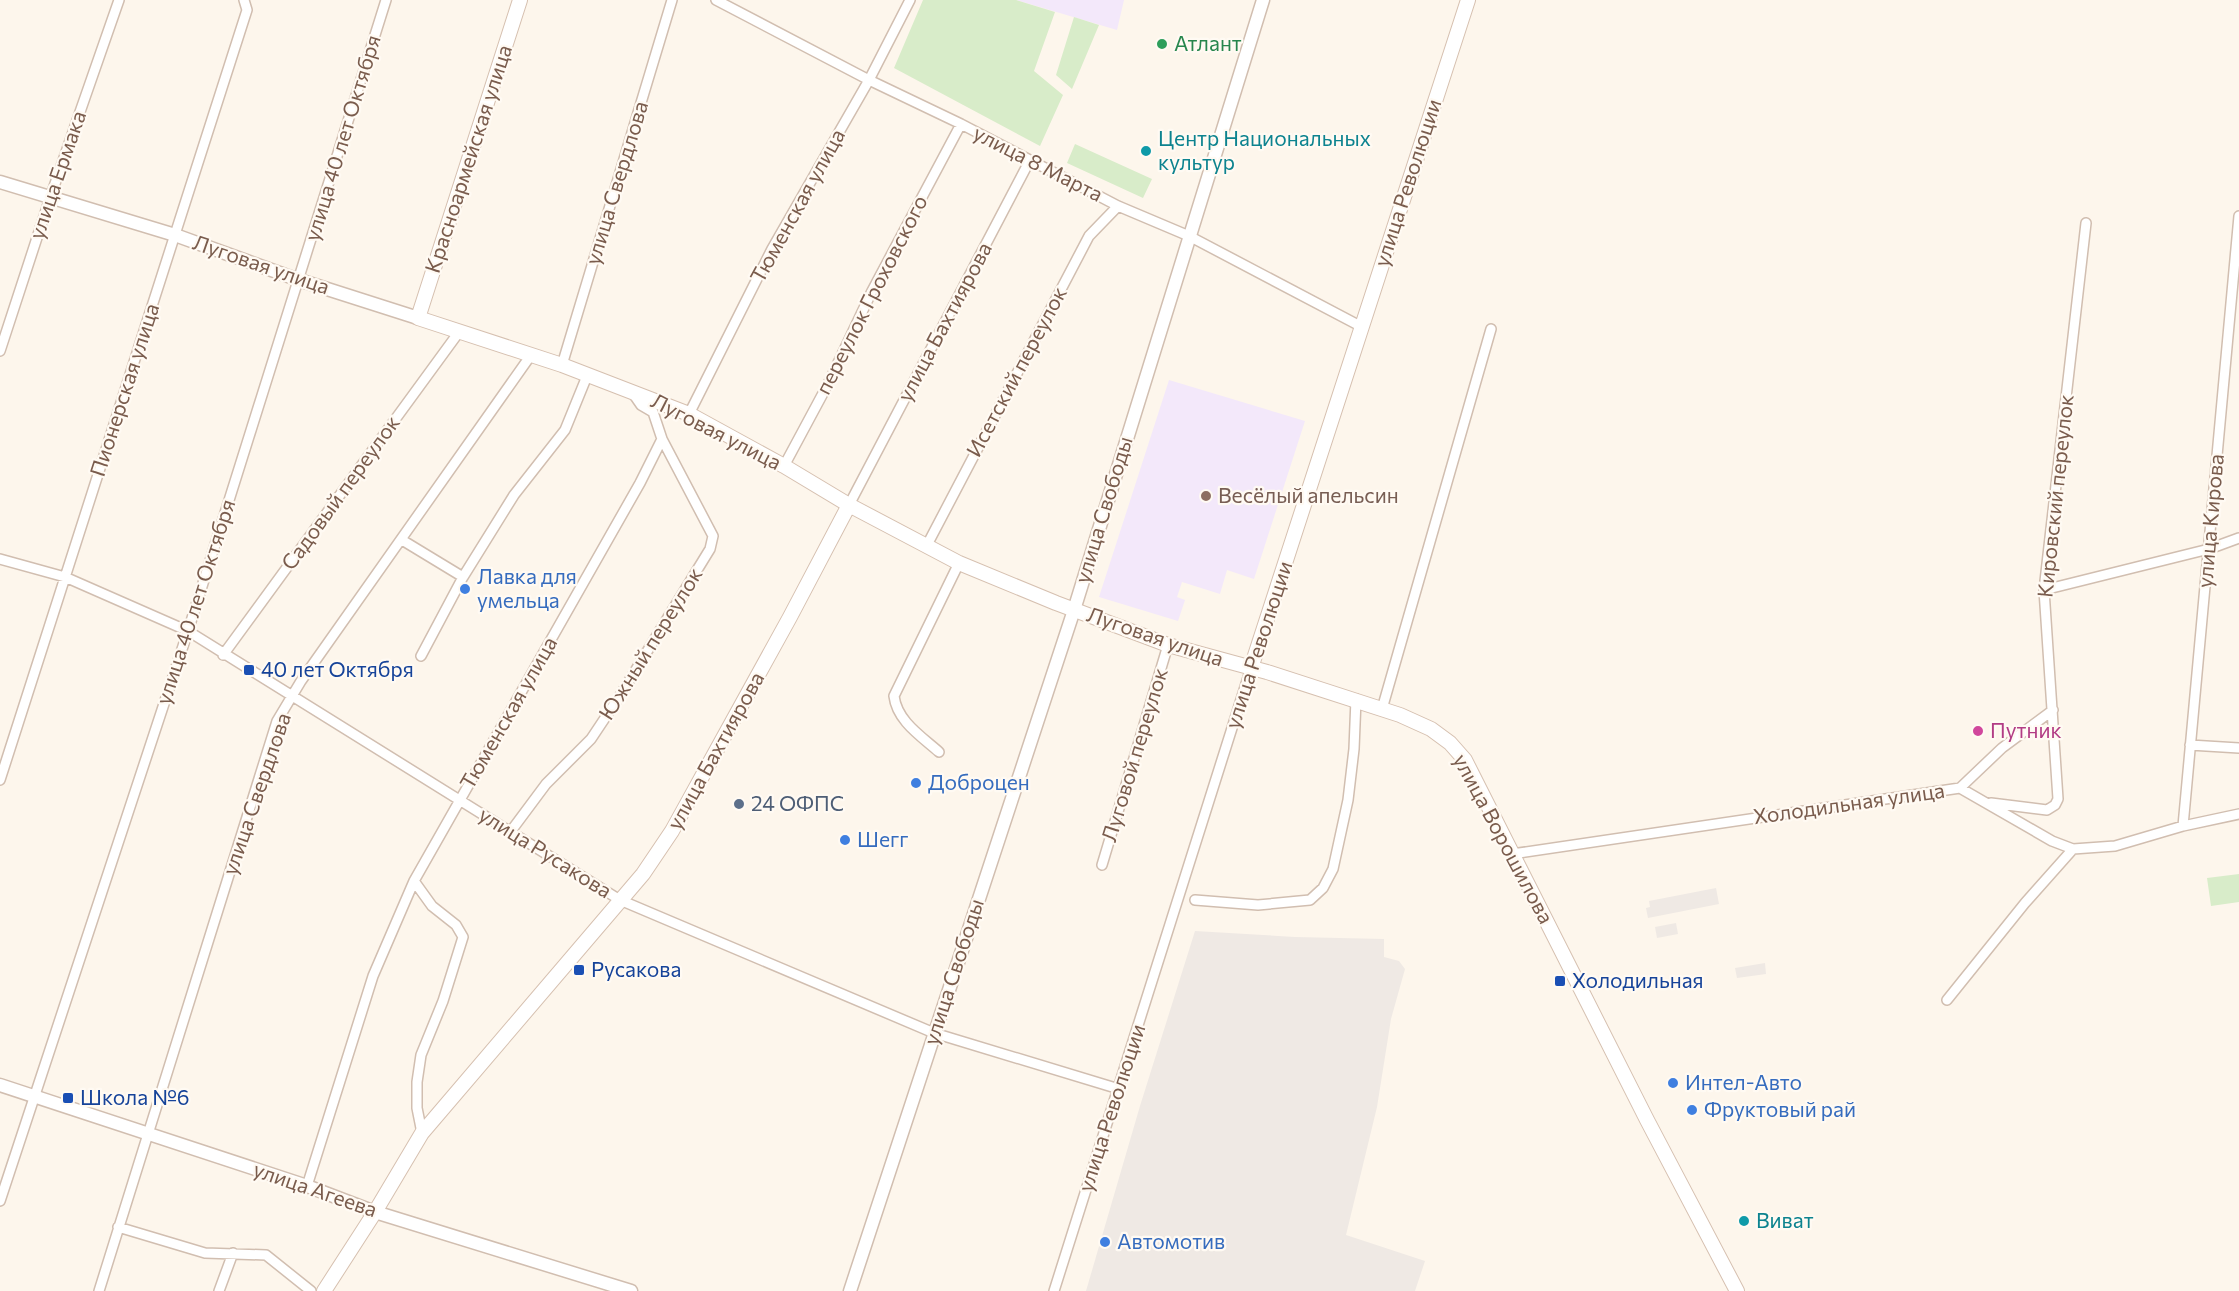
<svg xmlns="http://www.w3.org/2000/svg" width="2239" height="1291" font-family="Commissioner,sans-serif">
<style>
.industrial{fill:#efe9e4}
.education{fill:#f3e8fa}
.green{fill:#d8ecc9}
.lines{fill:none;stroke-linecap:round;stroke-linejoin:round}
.minor-casing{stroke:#d1beb0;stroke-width:12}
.tertiary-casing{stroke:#d1beb0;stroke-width:15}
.secondary-casing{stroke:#d6c0b0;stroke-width:16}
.minor{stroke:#fff;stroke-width:9}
.tertiary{stroke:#fff;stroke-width:12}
.secondary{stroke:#fff;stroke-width:14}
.leisure-dot{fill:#2e9e5b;stroke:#fffaf3;stroke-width:2}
.culture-dot{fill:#0f9aa8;stroke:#fffaf3;stroke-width:2}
.education-dot{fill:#8d6e63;stroke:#fffaf3;stroke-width:2}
.shop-dot{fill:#3f7fe0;stroke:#fffaf3;stroke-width:2}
.transit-dot{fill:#1a4fb4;stroke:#fffaf3;stroke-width:2}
.hotel-dot{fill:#d1479c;stroke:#fffaf3;stroke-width:2}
.service-dot{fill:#5c6f8a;stroke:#fffaf3;stroke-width:2}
.labels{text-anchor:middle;stroke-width:4.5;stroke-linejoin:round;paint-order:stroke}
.leisure-label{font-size:21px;fill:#27864d;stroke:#fffaf3;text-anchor:start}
.street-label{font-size:21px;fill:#7a5c4d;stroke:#fffaf3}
.culture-label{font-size:21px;fill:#0d838f;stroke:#fffaf3;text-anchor:start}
.education-label{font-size:21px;fill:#785e54;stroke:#fffaf3;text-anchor:start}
.shop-label{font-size:21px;fill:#366cbe;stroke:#fffaf3;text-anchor:start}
.transit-label{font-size:21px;fill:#164399;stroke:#fffaf3;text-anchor:start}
.hotel-label{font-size:21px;fill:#b23c85;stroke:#fffaf3;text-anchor:start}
.service-label{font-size:21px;fill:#4e5e75;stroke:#fffaf3;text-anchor:start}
</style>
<rect width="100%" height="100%" fill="#fdf6ec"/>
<path class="industrial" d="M1716,888l3,16 -71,14 -2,-10 4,-1 -1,-6z
M1676,923l2,11 -21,4 -2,-11z
M1195,931l100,6 89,2v18l15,4 6,8 -14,50 -14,88 -31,128 79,26 -10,30h-329l54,-185z
M1765,963l1,11 -29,4 -2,-10z"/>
<path class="education" d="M1016,0h108l-7,30z
M1169,380l136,41 -51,158 -27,-9 -7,24 -38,-12 -5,15 8,3 -7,21 -79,-24z"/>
<path class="green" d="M923,0h93l39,12 -21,59 29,24 -23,51 -146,-78z
M1074,17l25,8 -27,64 -16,-14z
M1075,144l77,35 -9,19 -76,-35z
M2239,874v28l-28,4 -4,-28z"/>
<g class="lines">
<g class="minor-casing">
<path id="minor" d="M716,0l153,80 92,44 157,82 71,30 173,91
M0,351l50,-153 69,-198
M562,365l110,-365
M689,414l83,-165 97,-169 41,-80
M784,466l44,-82 44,-93 89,-167
M849,505l181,-345
M402,540l61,37
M926,547l163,-311 29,-30
M0,559l65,18 123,54 432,269 314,133 185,56
M2044,590l165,-41 30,-11
M223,655l236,-323
M421,656l42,-79 51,-82 51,-65 22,-54
M1382,709l109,-380
M2190,745l49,3
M939,752c-18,-16 -42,-31 -45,-56l65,-133
M0,780l247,-770 -3,-10
M1960,788l42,-40 51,-38
M1991,803l56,7 8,-5 3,-6 -14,-209 42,-367
M2183,826l56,-610
M511,831l35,-47 45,-45 30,-45 89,-145 3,-13 -51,-97
M1512,854l448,-66 92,53 21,8 42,-3 68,-20 56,-12
M1102,865l66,-220
M1195,900l63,5 52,-5 13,-12 10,-19 15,-69 6,-51 2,-50
M1947,1000l78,-97 48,-54
M422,1133l-5,-25v-26l4,-27 22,-54 20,-64 -7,-12 -24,-19 -18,-25 226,-398 22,-44 -9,-27 -12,-7 -9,-13
M307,1186l66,-210 41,-95
M0,1201l188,-570 198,-631
M118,1227l87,26 61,2 45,36
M99,1291l178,-570 24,-40 230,-326
M219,1291l14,-38
M1054,1291l197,-623"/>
</g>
<g class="tertiary-casing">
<path id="tertiary" d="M0,182l175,53 124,45 119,38
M0,1085l307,101 68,26 256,79
M850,1291l224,-681 189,-610"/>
</g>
<g class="secondary-casing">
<path id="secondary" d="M520,0l-102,318 144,47 127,49 95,52 65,39 110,58 97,40 112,42 99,27 133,43 31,14 19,14 15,17 182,360 90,171
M1251,668l217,-668
M324,1291l51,-79 47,-79 221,-259 29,-43 118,-214 59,-112"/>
</g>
<use href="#minor" class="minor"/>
<use href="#tertiary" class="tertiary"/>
<use href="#secondary" class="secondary"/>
</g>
<circle class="leisure-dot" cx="1162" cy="44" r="6"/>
<g class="culture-dot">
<circle cx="1146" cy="151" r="6"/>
<circle cx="1744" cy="1221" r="6"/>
</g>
<circle class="education-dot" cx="1206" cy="496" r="6"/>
<g class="shop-dot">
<circle cx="465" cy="589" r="6"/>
<circle cx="916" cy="783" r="6"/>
<circle cx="845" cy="840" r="6"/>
<circle cx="1673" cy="1083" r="6"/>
<circle cx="1692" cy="1110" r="6"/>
<circle cx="1105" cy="1242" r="6"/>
</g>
<g class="transit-dot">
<rect x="243" y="664" width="12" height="12" rx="3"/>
<rect x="573" y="964" width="12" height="12" rx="3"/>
<rect x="1554" y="975" width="12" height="12" rx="3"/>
<rect x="62" y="1092" width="12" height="12" rx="3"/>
</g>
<circle class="hotel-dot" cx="1978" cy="731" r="6"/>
<circle class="service-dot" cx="739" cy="804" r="6"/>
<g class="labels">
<g class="leisure-label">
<text x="1174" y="51">Атлант</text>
</g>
<g class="street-label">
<text transform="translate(343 138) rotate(-73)" y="7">улица 40 лет Октября</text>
<text transform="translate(469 159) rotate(-72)" y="7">Красноармейская улица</text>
<text transform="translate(1038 164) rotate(27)" y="7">улица 8 Марта</text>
<text transform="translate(58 175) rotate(-71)" y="7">улица Ермака</text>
<text transform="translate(617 183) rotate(-73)" y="7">улица Свердлова</text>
<text transform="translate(1408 183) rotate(-72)" y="7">улица Революции</text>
<text transform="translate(798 206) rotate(-61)" y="7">Тюменская улица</text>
<text transform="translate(261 265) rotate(19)" y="7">Луговая улица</text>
<text transform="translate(872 295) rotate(-63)" y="7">переулок Гроховского</text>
<text transform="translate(945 322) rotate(-62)" y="7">улица Бахтиярова</text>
<text transform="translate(1017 372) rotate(-62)" y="7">Исетский переулок</text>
<text transform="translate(125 390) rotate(-72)" y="7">Пионерская улица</text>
<text transform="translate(716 432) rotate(27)" y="7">Луговая улица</text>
<text transform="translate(341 493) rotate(-54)" y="7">Садовый переулок</text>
<text transform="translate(2056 496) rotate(-84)" y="7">Кировский переулок</text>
<text transform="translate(1104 510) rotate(-73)" y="7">улица Свободы</text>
<text transform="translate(2211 521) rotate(-85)" y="7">улица Кирова</text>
<text transform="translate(196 602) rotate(-72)" y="7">улица 40 лет Октября</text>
<text transform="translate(1155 637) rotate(19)" y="7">Луговая улица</text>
<text transform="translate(651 644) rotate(-58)" y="7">Южный переулок</text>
<text transform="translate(1259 645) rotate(-72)" y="7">улица Революции</text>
<text transform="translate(509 713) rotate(-60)" y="7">Тюменская улица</text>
<text transform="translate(716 751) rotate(-61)" y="7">улица Бахтиярова</text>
<text transform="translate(1135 755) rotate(-73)" y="7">Луговой переулок</text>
<text transform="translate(257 794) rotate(-71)" y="7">улица Свердлова</text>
<text transform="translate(1849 804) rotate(-8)" y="7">Холодильная улица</text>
<text transform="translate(1503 839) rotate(62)" y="7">улица Ворошилова</text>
<text transform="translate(545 853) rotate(32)" y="7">улица Русакова</text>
<text transform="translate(954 972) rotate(-72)" y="7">улица Свободы</text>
<text transform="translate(1112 1108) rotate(-72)" y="7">улица Революции</text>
<text transform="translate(315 1190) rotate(19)" y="7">улица Агеева</text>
</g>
<g class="culture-label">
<text x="1158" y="146">Центр Национальных<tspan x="1158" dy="24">культур</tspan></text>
<text x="1756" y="1228">Виват</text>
</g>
<g class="education-label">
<text x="1218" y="503">Весёлый апельсин</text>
</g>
<g class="shop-label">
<text x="477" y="584">Лавка для<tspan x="477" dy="24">умельца</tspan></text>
<text x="928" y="790">Доброцен</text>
<text x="857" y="847">Шегг</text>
<text x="1685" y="1090">Интел-Авто</text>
<text x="1704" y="1117">Фруктовый рай</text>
<text x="1117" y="1249">Автомотив</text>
</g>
<g class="transit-label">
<text x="261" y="677">40 лет Октября</text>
<text x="591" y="977">Русакова</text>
<text x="1572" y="988">Холодильная</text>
<text x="80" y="1105">Школа №6</text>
</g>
<g class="hotel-label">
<text x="1990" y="738">Путник</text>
</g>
<g class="service-label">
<text x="751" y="811">24 ОФПС</text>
</g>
</g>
</svg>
